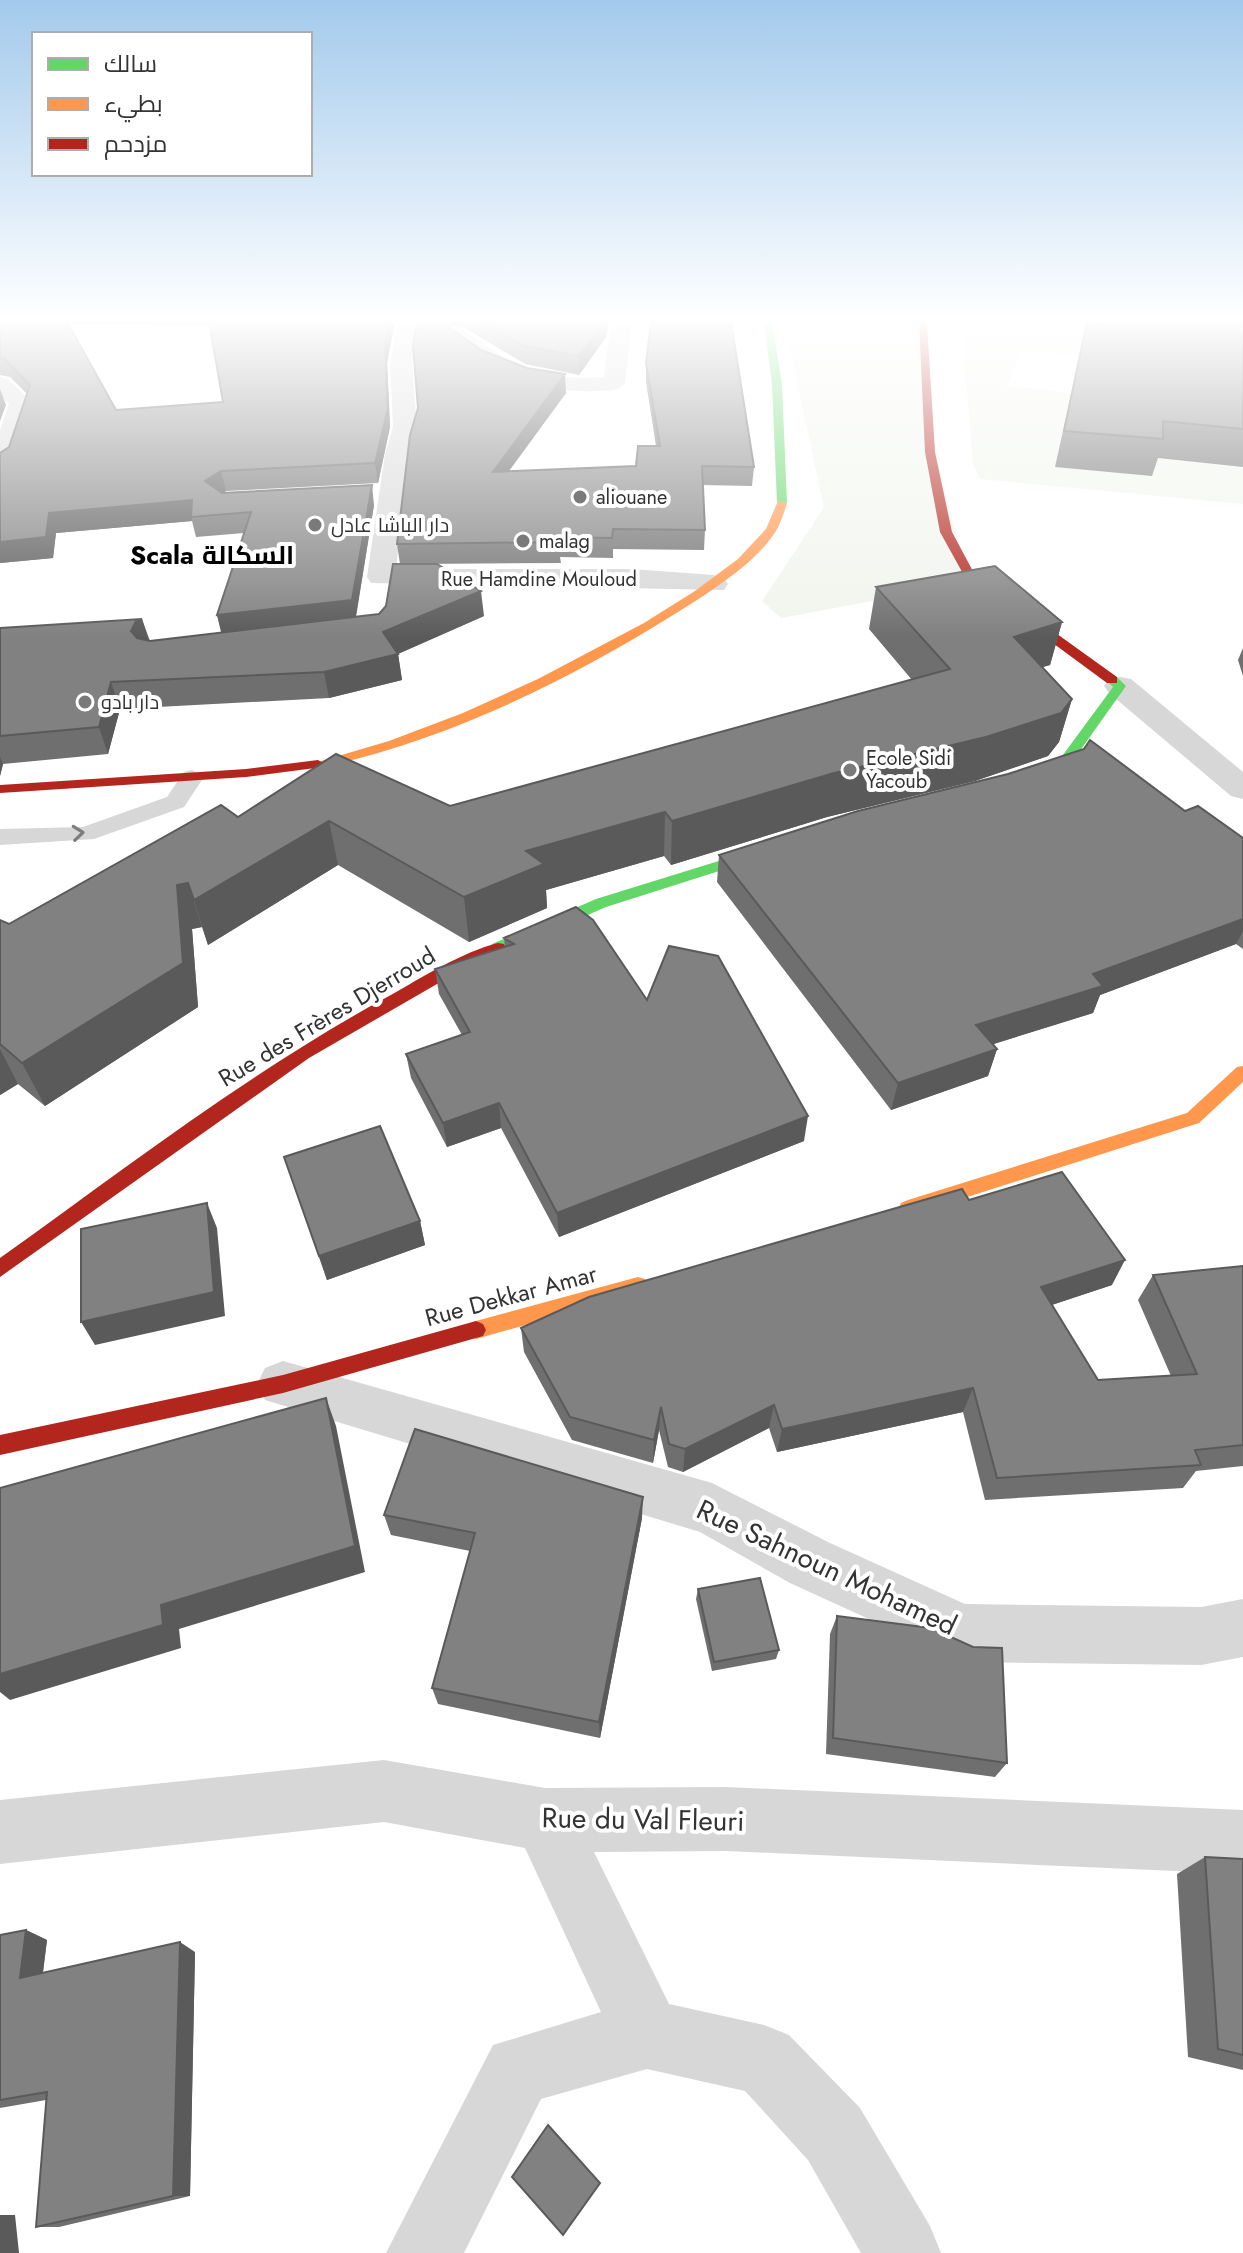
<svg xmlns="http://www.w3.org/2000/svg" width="1243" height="2253" font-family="Jost,Cairo,sans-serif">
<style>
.green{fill:#f1f5ed}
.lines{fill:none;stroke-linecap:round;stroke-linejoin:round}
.lane{fill:#d7d7d7;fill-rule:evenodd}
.street{fill:#d7d7d7;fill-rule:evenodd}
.fast{fill:#63d668;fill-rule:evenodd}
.slow{fill:#ff974d;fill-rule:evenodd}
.jam{fill:#b3261e;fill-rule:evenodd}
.wall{fill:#6f6f6f;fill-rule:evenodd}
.shaded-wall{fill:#5a5a5a}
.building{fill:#818181;stroke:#5a5a5a;stroke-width:2}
.oneway{stroke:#7d7d7d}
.poi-dot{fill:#7a7a7a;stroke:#fff;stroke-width:3}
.labels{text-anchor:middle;stroke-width:8;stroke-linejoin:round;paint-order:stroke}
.far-poi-label{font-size:20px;fill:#333;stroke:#fff;text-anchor:start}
.far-street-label{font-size:20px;fill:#333;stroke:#fff}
.street-label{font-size:24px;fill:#333;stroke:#fff}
.far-district-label{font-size:26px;font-weight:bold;fill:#000;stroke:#fff}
.near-street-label{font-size:28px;fill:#333;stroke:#fff}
</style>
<rect width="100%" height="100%" fill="#fff"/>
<path class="green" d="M961,322h147l13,38 -98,-9 -17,35 65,7 81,64 91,10v37l-263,-25 -7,-15z
M920,343l8,82 41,158 -188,35 -19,-17 62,-94 -35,-162z"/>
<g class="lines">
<path class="lane" d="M192,770l12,7 -20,30 -90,32 -94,6v-16l83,-2 84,-30 17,-25z"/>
<path class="street" d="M398,322h21l-7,41 5,64 -8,27 -13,115h235l83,6 10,3 4,6 -4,6 -353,-7 -4,-6 18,-123 8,-27 -3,-64z
M432,322c33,0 51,25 81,40 28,15 59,17 91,15l7,-55h21l-7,61c-6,9 -17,7 -28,8 -56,3 -131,-21 -165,-69z
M0,377l8,2 25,24 -20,63 -13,8v-44l9,-26 -9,-8z
M1120,677l11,2 112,93v27l-12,-3 -122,-103 -5,-7 5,-7z
M283,1361l429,122 118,60 135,61 236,3 42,-8v58l-42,8 -238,-3 -173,-79 -90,-51 -435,-132 -8,-16 8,-16z
M384,1760l161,28 181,-1 517,23v64l-517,-23 -132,1 75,152 95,21 25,10 71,73 70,118 11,27h-80l-53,-93 -63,-69 -98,-22 -106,30 -77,154h-78l107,-208 108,-33 -76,-164 -141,-26 -384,42v-64z"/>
<path class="fast" d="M764,322h8l10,62 5,119 -5,3 -5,-3 -5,-119z
M1107,677h10l9,9 -59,83 -41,14h-10v-6l41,-14 56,-76 -7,-7z
M774,844l5,2v6l-173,55 -102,45h-12l-2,-4 2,-4 104,-45z"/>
<path class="slow" d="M778,501l9,2c-3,9 -6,20 -11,28 -20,32 -66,61 -98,81 -110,69 -232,129 -360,156l-7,-4 78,-23 74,-28 75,-34 106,-56 51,-32 43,-32 28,-30z
M1243,1066v16l-44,41 -291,93 -7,-3 -2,-5 2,-5 7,-3 279,-87 50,-46z
M638,1277l7,2 3,6 -3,6 -7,2 -162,46 -7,-3 -3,-6 3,-6 7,-3z"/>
<path class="jam" d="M919,322h8l8,130 17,80 23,43 142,102v6h-10l-141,-104 -26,-47 -15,-80z
M318,760l7,4 -2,3 -77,10 -246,16v-8l246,-16z
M498,943l6,1 2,4 -2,4 -67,32 -128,74 -309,219v-19c127,-91 251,-187 389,-262 34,-19 71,-43 109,-53z
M476,1321l7,3 3,6 -3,6 -200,57 -283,62v-20l283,-60z"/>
</g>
<path class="wall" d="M0,322h395l-8,41 3,64 -12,56 -152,8 -3,2 151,12 -18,112 23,-3 7,-8 14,-42 -3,-20 21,-136 -1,-86h192l-3,15 -27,38 -54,-11 -60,-36 -23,-5 39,27 85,43 -57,78 127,-5 20,-20 -10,-64v-19l108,104 -2,19 -50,-1 3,45 -1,20 -91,-1v9l-53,-1 1,6 -144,1 67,52 -86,38 4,26 -73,18 -209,11 -12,45 -105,10 -3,12v-148l142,-9 8,22 72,-8 -5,-18 27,-82 -48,4 -4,-16 -136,12 -3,25 -53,5v-110l9,-6 18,-53 -17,-17 -10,-2zM68,324l141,1 14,77 -107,8z
M1087,322l12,1v-1h144v145l-85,-9 -6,18 -97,-9z
M876,587l186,35 -12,43 -8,2 30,32 -13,43 -11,14 -73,25 -148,36 -156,48 -7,-9 -118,34 1,18 -78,34 -131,-77 -130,80 -6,-18 -10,2 6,78 -153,99 -27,-22 -18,11v-175l9,4 229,-107 212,-11 462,-126 -43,-51z
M1243,648v28l-5,-16z
M1185,811l58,27v111l-7,-5 -136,51 -7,18 -100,31 4,5 -9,27 -97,34 -174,-228 2,-27z
M504,938l143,62 157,141 -245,96 -58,-109 -54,19 -36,-69 -5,-24 56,-19 -23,-41 -4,-25 70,-22z
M284,1157l136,64 5,24 -98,35z
M969,1200l143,85 -60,20 46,75 73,-4 -33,-76 15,-25 90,-9v200l-47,5 -13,17 -198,12 -22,-88 -186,40 -8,-24 -86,44 -15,-5 -9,-37 -6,33 -81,-23 -48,-88 -3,-24z
M384,1515l258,3 -42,220 -162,-34 -6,-16 38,-137 -79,-16z
M698,1589l81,61 -3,9 -64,12 -16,-72z
M837,1616l170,147 -12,14 -169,-23 4,-120z
M1205,1857l38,2v211l-55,-13 -11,-183z
M26,1930l21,10 -4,33 152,-21 -5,244 -131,31h-23l10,-127 -46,8v-173z"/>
<path class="shaded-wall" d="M389,322h6l-8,41 3,64 -12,56 -3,-20 10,-118z
M604,322h5l-3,15 -27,38v-19z
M565,374l1,19 -72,98 -1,-19z
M0,389l6,16 -6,16z
M221,471l5,20 -16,10 -5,-20z
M372,485l2,20 -19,116 -133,15 -5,-21z
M192,500v21l-136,12 -3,25 -53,5v-21l49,-29z
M481,591l3,25 -91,40 5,-2 4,26 -73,18 -5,-26 59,-40z
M142,619l8,26 -6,2 -13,-16 5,-10z
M1062,622l-12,43 -47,14 11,-42z
M111,682l9,27 -12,45 -9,-27z
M1072,699l-13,43 -11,14 -73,25 -148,36 -156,48 1,-44z
M0,757l3,7 -3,12z
M665,812l-1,44 -118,34 1,18 -78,34 -5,-45 62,-46z
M329,821l9,44 -130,80 -14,-45z
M188,883l14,44 -10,2 6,78 -153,99 -23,-43 155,-178z
M1243,919v12l-7,13 -136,51 -7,18 -125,39 8,-27 117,-51z
M0,1049l18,35 -18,11z
M997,1049l-9,27 -97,34 7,-27z
M499,1103l2,25 -54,19 -4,-24z
M808,1116l-4,25 -245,96 -2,-24z
M207,1203l10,25 8,88 -130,29 -14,-23z
M420,1221l5,24 -98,35 -8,-24z
M1125,1260l-13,25 -82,27 11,-25z
M973,1388l-10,24 -186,40 5,-23z
M326,1398l10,28 29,146 -186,57 2,19 -171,52 -10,-8v-18l161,-69z
M774,1405l-5,23 -86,44 2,-23z
M661,1407l-2,23 -6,33 1,-23z
M643,1497l-1,21 -42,220 -1,-16z
M26,1930l21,10 -6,46 -21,-8z
M180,1942l15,10 -5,244h-17z
M0,2215h15l4,38h-19z"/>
<path class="building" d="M0,322h67l49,88 107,-8 -14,-80h180l-4,23 3,63 -13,55 -154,8 -16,10 17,12 150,-8 -20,115 -135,15 34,-103 -60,5 1,-17 -143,13 -3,24 -46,5v-89l9,-6 21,-62 -26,-27h-4z
M417,322h25l39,28 46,18 38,6 -72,98 143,-6 2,-20h22l-14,-83 5,-41h80l23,145 -52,-1 3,64 -92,-1 -1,9 -52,-1v5l-163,2 13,-109 8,-27 -5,-63z
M484,322h120l-25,34 -55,-10z
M1087,322l16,2v-2h140v107l-80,-8v18l-99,-8z
M393,564h44l44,27 -98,41 15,22 -74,18 -213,10 -12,45 -99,9v-108l142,-9 -6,2 -5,10 6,7 13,3 229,-27 7,-8z
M995,566l67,56 -48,15 58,62 -11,14 -75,24 -152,36 -162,48 -7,-9 -139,39 18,13 -80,33 -135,-76 -135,79 -6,-17 -11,2 6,78 -161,100 -22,-19v-124l9,4 212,-119 17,12 98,-63 114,52 500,-137 -74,-82z
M1090,740l95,71 13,-5 45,32v81l-150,55 10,12 -127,39 21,24 -99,34 -179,-228 139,-44 150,-37 76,-25z
M576,907l17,13 54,80 22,-54 49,10 90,160 -251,97 -58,-110 -56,20 -37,-69 64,-22 -35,-63 79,-25 -10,-6z
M380,1126l40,95 -101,35 -35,-99z
M1062,1172l63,88 -84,27 57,93 99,-6 -44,-99 90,-9v179l-48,5 6,15 -204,13 -24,-90 -191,41 -8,-24 -89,44 -16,-5 -8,-37 -7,33 -84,-23 -49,-89 68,-31 373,-108 7,11z
M207,1203l7,89 -133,30v-93z
M326,1398l29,148 -194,59 2,20 -163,49v-186z
M415,1429l228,68 -44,225 -167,-34 43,-155 -91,-18z
M760,1578l19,72 -65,12 -16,-73z
M837,1616l94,12 42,19 29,1 5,115 -174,-25z
M1205,1857l38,2v196l-25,-6z
M26,1930l-6,48 160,-36 -7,254 -137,31 11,-135 -47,8v-165z
M548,2125l52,58 -37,52 -51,-58z"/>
<defs><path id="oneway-chevron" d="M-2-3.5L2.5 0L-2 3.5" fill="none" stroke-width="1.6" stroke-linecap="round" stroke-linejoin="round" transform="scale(2)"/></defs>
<use class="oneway" href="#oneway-chevron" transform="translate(78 833) rotate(-6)"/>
<linearGradient id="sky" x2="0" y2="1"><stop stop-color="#a3caec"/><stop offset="0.5" stop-color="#fff"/><stop offset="1" stop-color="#fff" stop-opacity="0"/></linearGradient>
<rect width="1243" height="638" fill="url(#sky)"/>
<g class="poi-dot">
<circle cx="580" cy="497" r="8"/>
<circle cx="315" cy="525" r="8"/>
<circle cx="523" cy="541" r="8"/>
<circle cx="85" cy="702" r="8"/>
<circle cx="850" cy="770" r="8"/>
</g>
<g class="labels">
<g class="far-poi-label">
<text x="596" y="504">aliouane</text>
<text x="331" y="532">دار الباشا عادل</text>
<text x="539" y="548">malag</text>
<text x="101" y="709">دار بادو</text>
<text x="866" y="765">Ecole Sidi<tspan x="866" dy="23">Yacoub</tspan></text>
</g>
<g class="far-street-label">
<text x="539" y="586">Rue Hamdine Mouloud</text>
</g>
<g class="street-label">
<text transform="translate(327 1017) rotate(-31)" y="8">Rue des Frères Djerroud</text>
<text transform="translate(511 1296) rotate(-15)" y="8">Rue Dekkar Amar</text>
</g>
<g class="far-district-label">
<text x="212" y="564">Scala السكالة</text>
</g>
<g class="near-street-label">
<text transform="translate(827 1567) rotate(25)" y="10">Rue Sahnoun Mohamed</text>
<text transform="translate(643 1819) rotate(1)" y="10">Rue du Val Fleuri</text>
</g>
</g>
<rect x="32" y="32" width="280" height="144" fill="#ffffff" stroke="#adadad" stroke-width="2"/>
<rect x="48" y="58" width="40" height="12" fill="#63d668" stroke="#adadad" stroke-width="2"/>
<text x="104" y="72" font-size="24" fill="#333333">سالك</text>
<rect x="48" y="98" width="40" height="12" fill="#ff974d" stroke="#adadad" stroke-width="2"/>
<text x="104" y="112" font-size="24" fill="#333333">بطيء</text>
<rect x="48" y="138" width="40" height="12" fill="#b3261e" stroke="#adadad" stroke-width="2"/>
<text x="104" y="152" font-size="24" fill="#333333">مزدحم</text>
</svg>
